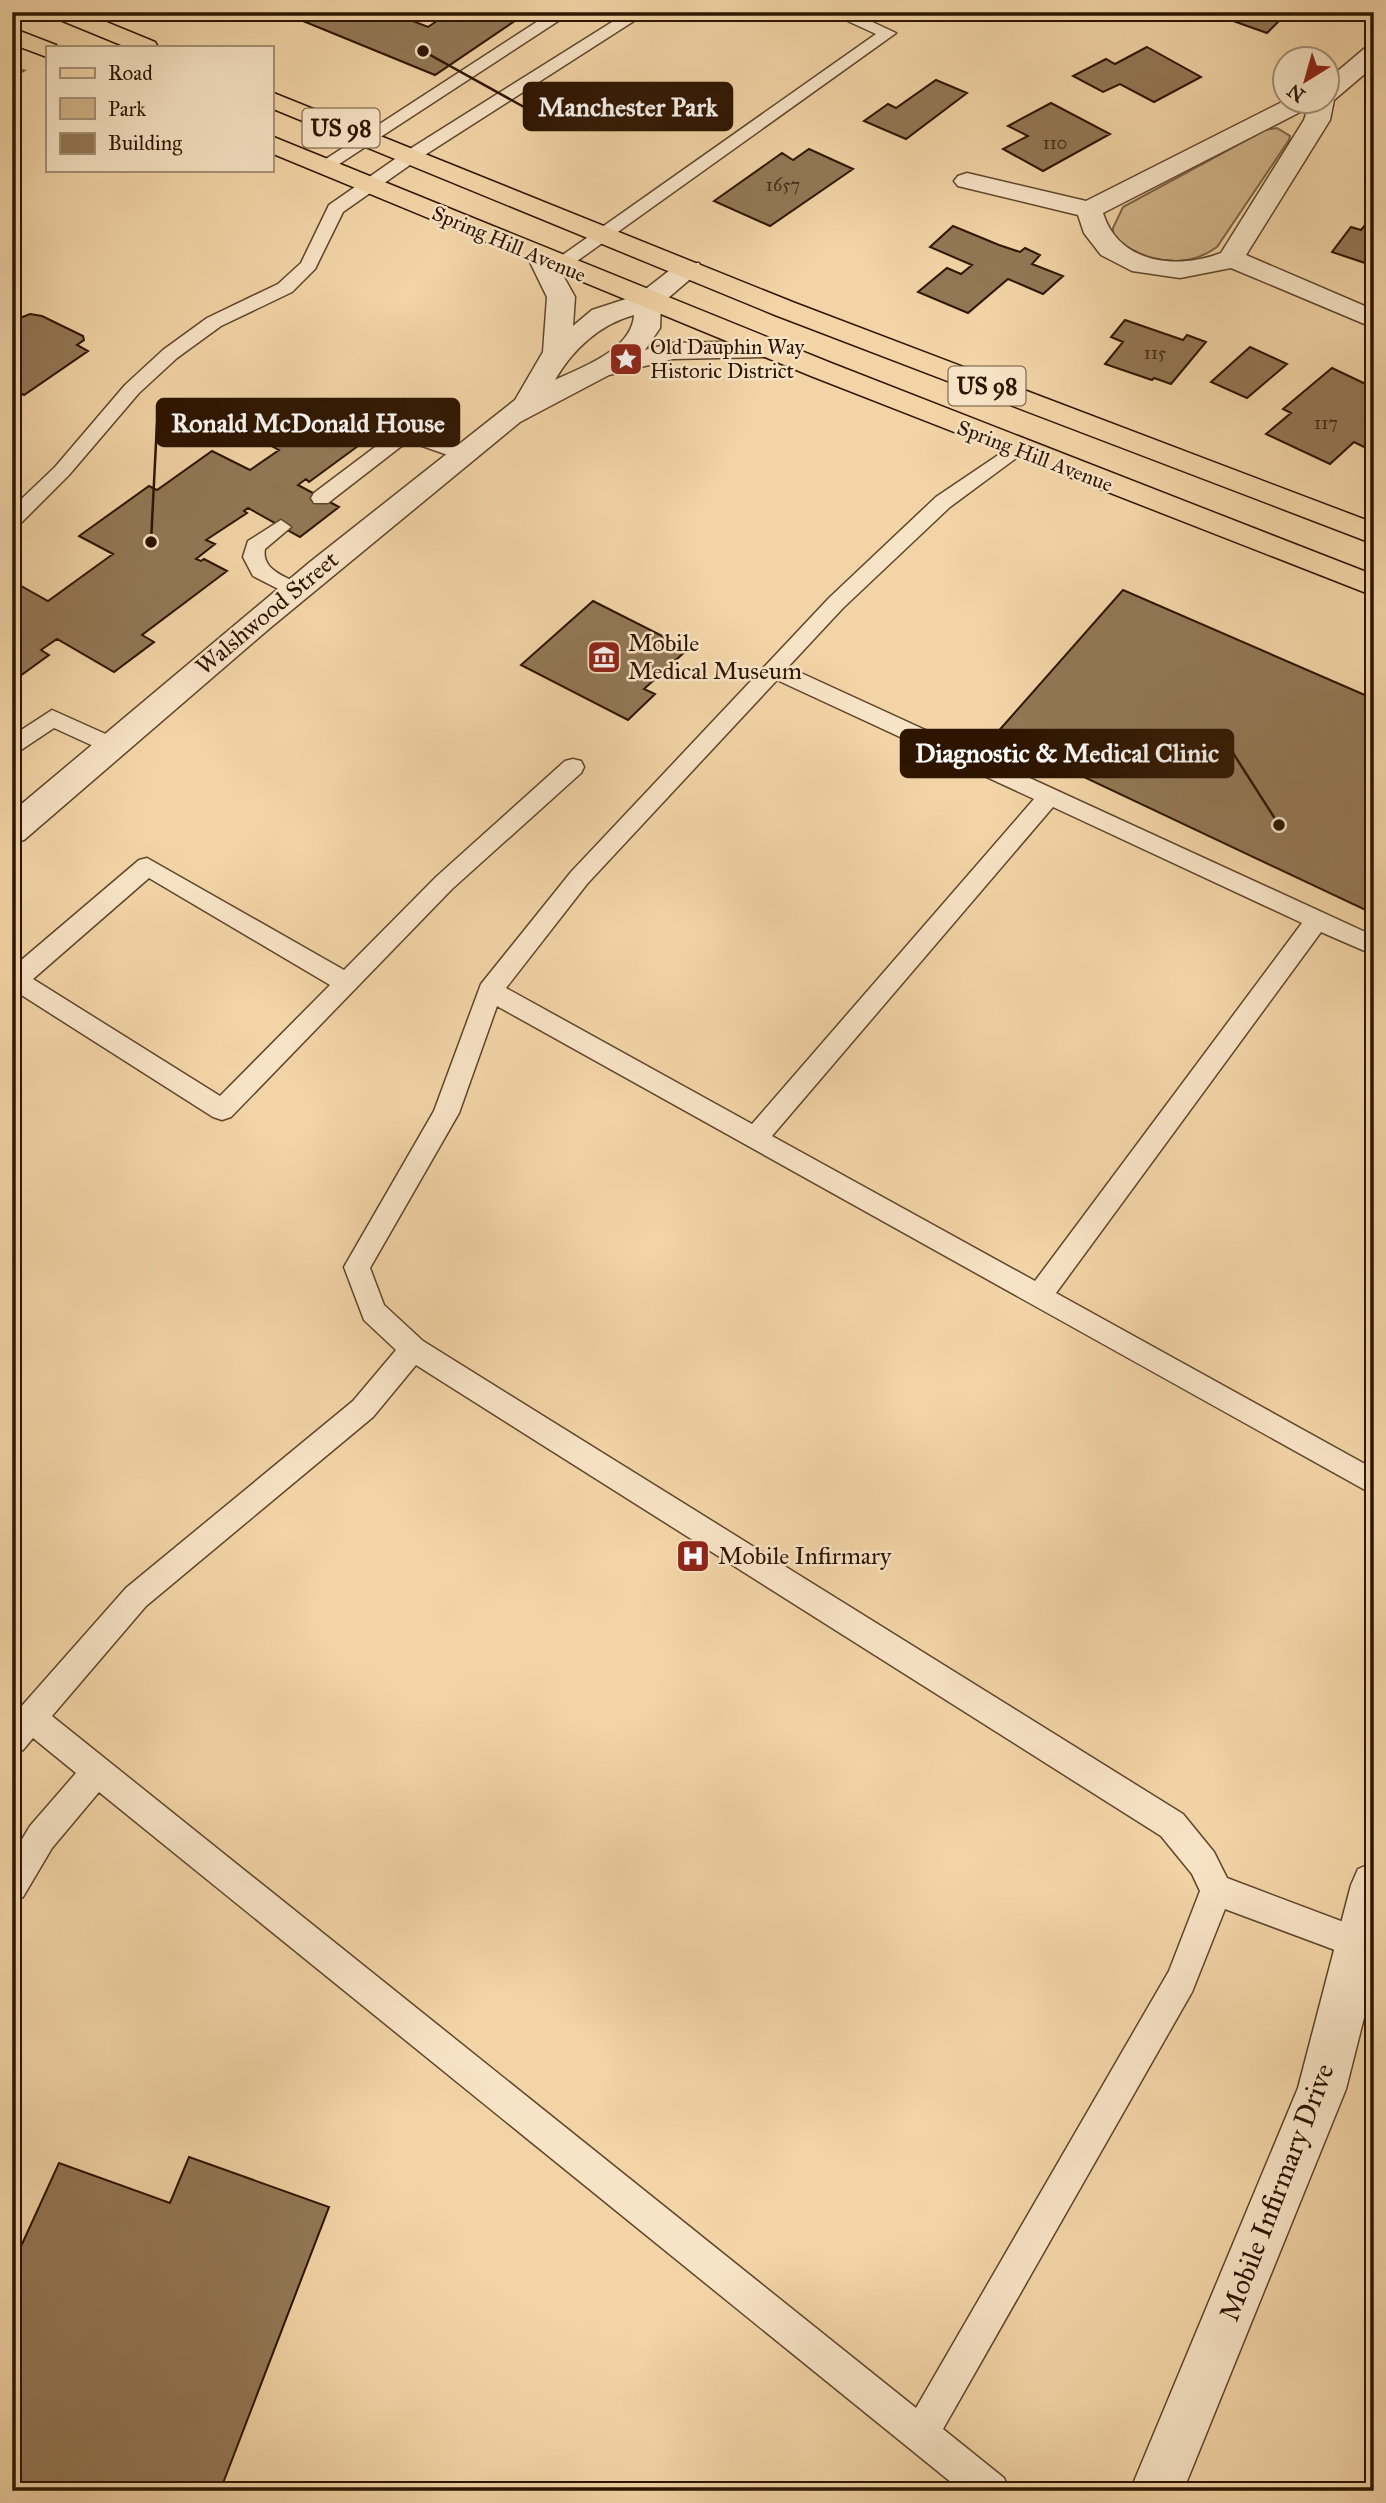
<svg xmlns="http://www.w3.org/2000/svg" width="1386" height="2503" font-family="'IM FELL Great Primer',serif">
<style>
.green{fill:#d1b48a;stroke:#7f6445;stroke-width:2}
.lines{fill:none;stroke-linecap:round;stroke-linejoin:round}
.stream{fill:#7b6142;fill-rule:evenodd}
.building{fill:#937856;stroke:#2d1500;stroke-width:2}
.service-casing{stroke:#5e452a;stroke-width:3}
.minor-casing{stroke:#5e452a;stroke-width:3}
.primary-casing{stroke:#2d1500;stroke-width:3}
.service{fill:#f7e3c5;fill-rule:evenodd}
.minor{fill:#f7e3c5;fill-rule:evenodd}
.primary{fill:#f2d4a6;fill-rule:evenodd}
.labels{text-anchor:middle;stroke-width:5;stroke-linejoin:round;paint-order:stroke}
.far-number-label{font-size:18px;fill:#462e16}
.far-street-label{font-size:21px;fill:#2d1500;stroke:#f7e3c5}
.far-poi-label{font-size:21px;fill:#2d1500;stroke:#f7e3c5;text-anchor:start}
.shield{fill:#f7e3c5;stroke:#6a533b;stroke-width:2}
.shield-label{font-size:23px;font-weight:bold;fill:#2d1500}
.street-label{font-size:24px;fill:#2d1500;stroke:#f7e3c5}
.poi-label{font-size:24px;fill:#2d1500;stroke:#f7e3c5;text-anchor:start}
.near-street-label{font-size:28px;fill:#2d1500;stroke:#f7e3c5}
.leader{fill:none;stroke:#2d1500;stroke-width:2.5}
.callout-dot{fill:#2d1500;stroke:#f7e3c5;stroke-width:2.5}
.callout{fill:#2d1500;stroke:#2d1500;stroke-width:2.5}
.callout-label{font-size:26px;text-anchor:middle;font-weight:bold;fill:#fff}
</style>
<rect width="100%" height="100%" fill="#f2d4a6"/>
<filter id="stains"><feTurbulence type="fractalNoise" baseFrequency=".00286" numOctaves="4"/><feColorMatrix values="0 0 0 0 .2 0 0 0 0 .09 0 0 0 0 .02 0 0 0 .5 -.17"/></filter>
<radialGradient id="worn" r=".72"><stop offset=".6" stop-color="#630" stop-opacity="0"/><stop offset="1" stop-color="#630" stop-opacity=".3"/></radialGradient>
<path class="green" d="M1277,128l13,8 -1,4 -72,107c-33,24 -75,15 -104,-11v-8l10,-21 142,-77z"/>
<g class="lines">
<path class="stream" d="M17,68l10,2 -15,9v-8z"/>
</g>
<path class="building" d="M281,12h109l38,15 22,-15h78l-93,63z
M1208,12h80l-21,21z
M1147,47l54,30 -47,25 -34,-18 -17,8 -30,-16 33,-17 9,5z
M936,80l31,13 -61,46 -42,-18 24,-17 8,4z
M1051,103l59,31 -67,37 -40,-22 25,-13 -20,-10z
M809,149l44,20 -83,57 -56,-25 68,-48 11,7z
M1374,214v52l-42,-14 19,-25 10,3z
M953,226l46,19 21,7 5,-4 15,7 -8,9 31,12 -20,18 -35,-15 -40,34 -50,-21 29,-24 14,6 11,-9 -42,-18z
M30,314l12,2 41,20 1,4 -7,5 11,6 -64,44 -12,-6v-68z
M1125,320l58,20 4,-5 19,7 -35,42 -17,-6 -2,2 -47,-16 18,-22 -12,-5z
M1250,347l37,17 -40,34 -36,-16z
M1332,368l42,20v64l-20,-10 -24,22 -64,-30 25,-21 -8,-4z
M302,404l67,34 -60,44 -3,-3 -8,6 41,22 -39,30 -52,-29 -4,3 3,2 -41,27 9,4 -19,15 5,2 3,-2 23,12 -85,64 12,7 -40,30 -57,-33 -16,11 8,5 -29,21 -8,-5v-90l36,20 65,-47 -34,-18 70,-50 8,4 55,-39 38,19 29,-20 -24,-13z
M1123,590l251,109v215l-379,-179z
M593,601l95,48 -44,40 11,5 -27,26 -107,-55z
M189,2157l140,50 -109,284h-208v-225l47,-103 111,40z"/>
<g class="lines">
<g class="service-casing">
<path id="service" d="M552,12h20l-242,158h-12l-3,-4z
M628,12h20l-231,148 -74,52 -28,57 -23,23 -71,34 -44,32 -38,35 -70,82 -50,50 -7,1v-18l43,-41 70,-82 38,-35 44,-32 71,-34 23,-21 28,-58 76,-53z
M828,12h23l45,21 -330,236h-12l-3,-4 3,-4 322,-227z
M406,427l63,23 3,4 -10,6 -54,-19 -80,62h-14l-3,-5 3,-5 85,-64z
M1016,443l10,6 -3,4 -73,54 -107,101 -55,59 586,269v19l-53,-23 -265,361 318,176v26l-877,-489 -38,107 -89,155 14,37 39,36 760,473 31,38 13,26 143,54 4,8 -4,14 -11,5 -134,-50 -33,83 -249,437 61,49 5,13h-47l-863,-699 -47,56 -29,49 -11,4v-45l18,-30 46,-53 -43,-35 -10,12 -11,4v-37l114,-129 227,-187 43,-51 -32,-30 -20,-53 90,-156 47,-127 90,-112 258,-274 107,-101zM777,680l257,119 -282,325 -246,-136 81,-104zM1053,807l249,116 -267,358 -263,-145zM416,1365l745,471 31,38 8,17 -31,80 -253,437 -864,-692 94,-110 227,-189z
M281,520l10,7 -26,22c-4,21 21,28 36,36l3,5 -3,5 -7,2 -41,-21 -10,-19 5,-16z
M52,710l67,30 3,6 -3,6 -8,2 -57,-26 -42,28v-20z
M573,759l8,2 3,6 -3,6 -129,116 -221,228 -9,3 -9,-3 -201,-128v-21l127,-108 8,-2 197,112 92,-93 129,-116zM149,878l181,107 -110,111 -187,-117z"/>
</g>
<g class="minor-casing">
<path id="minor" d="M1374,46v20l-40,34 -4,20 -84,135 128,55v18l-143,-60 -51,10 -48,-7 -31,-16 -17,-22 -6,-18 -120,-29 -4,-5 4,-5 9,-3 119,28 198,-100 42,1v-21l39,-33zM1308,108l-4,12 -83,133c-44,17 -102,11 -118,-40z
M541,250l9,2 25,45 -2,29 19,-16 46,-15 41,-32h20l3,6 -41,35 -1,24 -15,22 27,-7 93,-2 10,2 4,6 -4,6 -10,2 -92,2 -64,16 -89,47 -250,206 -246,212 -12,3v-31l298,-250 205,-162 28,-48 4,-55 -19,-39 4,-6zM634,315c-2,35 -52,52 -79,65 17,-30 45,-56 79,-65z
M1374,1862v116l-28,111 -163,402h-53l168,-403 53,-203 7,-16z"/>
</g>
<g class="primary-casing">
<path id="primary" d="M49,12h33l73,30 3,5h-32l-73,-30z
M12,28l44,17 1,2h-10v10l-35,-13z
M271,92l524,211 579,220v21l-599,-229 -504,-207z
M271,136l560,227 543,212v21l-563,-220 -540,-223z"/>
</g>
<use href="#service" class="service"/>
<use href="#minor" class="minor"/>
<use href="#primary" class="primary"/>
</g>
<defs>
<g id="sight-square" transform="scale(1.75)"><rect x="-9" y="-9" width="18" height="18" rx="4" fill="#8f2418" stroke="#f7e3c5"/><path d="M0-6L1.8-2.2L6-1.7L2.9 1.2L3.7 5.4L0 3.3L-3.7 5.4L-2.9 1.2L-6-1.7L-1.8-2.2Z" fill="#fff"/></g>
<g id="museum-square" transform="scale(1.75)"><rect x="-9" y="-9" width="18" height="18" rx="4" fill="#8f2418" stroke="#f7e3c5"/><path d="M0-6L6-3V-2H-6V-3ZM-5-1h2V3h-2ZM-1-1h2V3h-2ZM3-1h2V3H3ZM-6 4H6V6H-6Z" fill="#fff"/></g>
<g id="hospital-square" transform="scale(1.75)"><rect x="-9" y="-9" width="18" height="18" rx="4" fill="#8f2418" stroke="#f7e3c5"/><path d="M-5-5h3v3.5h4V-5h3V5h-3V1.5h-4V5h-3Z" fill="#fff"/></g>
</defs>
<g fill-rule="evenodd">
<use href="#sight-square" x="626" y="359"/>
<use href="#museum-square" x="604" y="657"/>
<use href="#hospital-square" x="693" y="1556"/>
</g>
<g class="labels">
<g class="far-number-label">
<text x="1055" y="149">110</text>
<text x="783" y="191">1657</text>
<text x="1155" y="359">115</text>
<text x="1326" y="429">117</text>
</g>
<g class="far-street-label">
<text transform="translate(509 244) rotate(23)" y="7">Spring Hill Avenue</text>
<text transform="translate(1035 456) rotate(21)" y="7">Spring Hill Avenue</text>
</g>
<g class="far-poi-label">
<text x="650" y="354">Old Dauphin Way<tspan x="650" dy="24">Historic District</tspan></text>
</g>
<g class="shield">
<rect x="302.5" y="108.5" width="77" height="39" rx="5"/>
<rect x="948.5" y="366.5" width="77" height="39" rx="5"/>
</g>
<g class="shield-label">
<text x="341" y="136">US 98</text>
<text x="987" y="394">US 98</text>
</g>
<g class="street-label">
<text transform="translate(267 613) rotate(-40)" y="8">Walshwood Street</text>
</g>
<g class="poi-label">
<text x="628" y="651">Mobile<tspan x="628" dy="28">Medical Museum</tspan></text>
<text x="718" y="1564">Mobile Infirmary</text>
</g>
<g class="near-street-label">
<text transform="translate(1276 2192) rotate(-69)" y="10">Mobile Infirmary Drive</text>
</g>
</g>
<path class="leader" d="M423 51L524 107M151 542L157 423M1279 825L1233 753"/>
<g class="callout-dot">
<circle cx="423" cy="51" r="7"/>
<circle cx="151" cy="542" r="7"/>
<circle cx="1279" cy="825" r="7"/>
</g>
<g class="callout">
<rect x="524" y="83" width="208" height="47" rx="7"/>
<rect x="157" y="399" width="302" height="47" rx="7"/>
<rect x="901" y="730" width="332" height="47" rx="7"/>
</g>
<g class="callout-label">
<text x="628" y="116">Manchester Park</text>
<text x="308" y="432">Ronald McDonald House</text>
<text x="1067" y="762">Diagnostic &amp; Medical Clinic</text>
</g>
<rect width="1386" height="2503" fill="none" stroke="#f2d4a6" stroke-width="42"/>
<rect x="14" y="14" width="1358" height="2475" fill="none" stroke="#2d1500" stroke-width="3.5"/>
<rect x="21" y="21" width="1344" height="2461" fill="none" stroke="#2d1500" stroke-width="2"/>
<rect x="46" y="46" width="228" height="126" fill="#f7e3c5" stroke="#a69176" stroke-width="2"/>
<rect x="60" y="68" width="35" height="10" fill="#f2d4a6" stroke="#a69176" stroke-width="2"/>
<text x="108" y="80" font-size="21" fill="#2d1500">Road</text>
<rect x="60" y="98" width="35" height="21" fill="#d1b48a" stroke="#a69176" stroke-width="2"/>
<text x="108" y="116" font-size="21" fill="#2d1500">Park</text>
<rect x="60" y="133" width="35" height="21" fill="#937856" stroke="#a69176" stroke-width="2"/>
<text x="108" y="150" font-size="21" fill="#2d1500">Building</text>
<g transform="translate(1306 80) rotate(217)"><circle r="33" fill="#f7e3c5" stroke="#a69176" stroke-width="2"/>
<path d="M0-5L12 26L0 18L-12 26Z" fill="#8f2418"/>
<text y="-10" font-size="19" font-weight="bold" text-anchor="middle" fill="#2d1500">N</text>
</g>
<rect width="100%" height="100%" filter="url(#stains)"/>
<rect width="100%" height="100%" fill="url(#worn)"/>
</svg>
